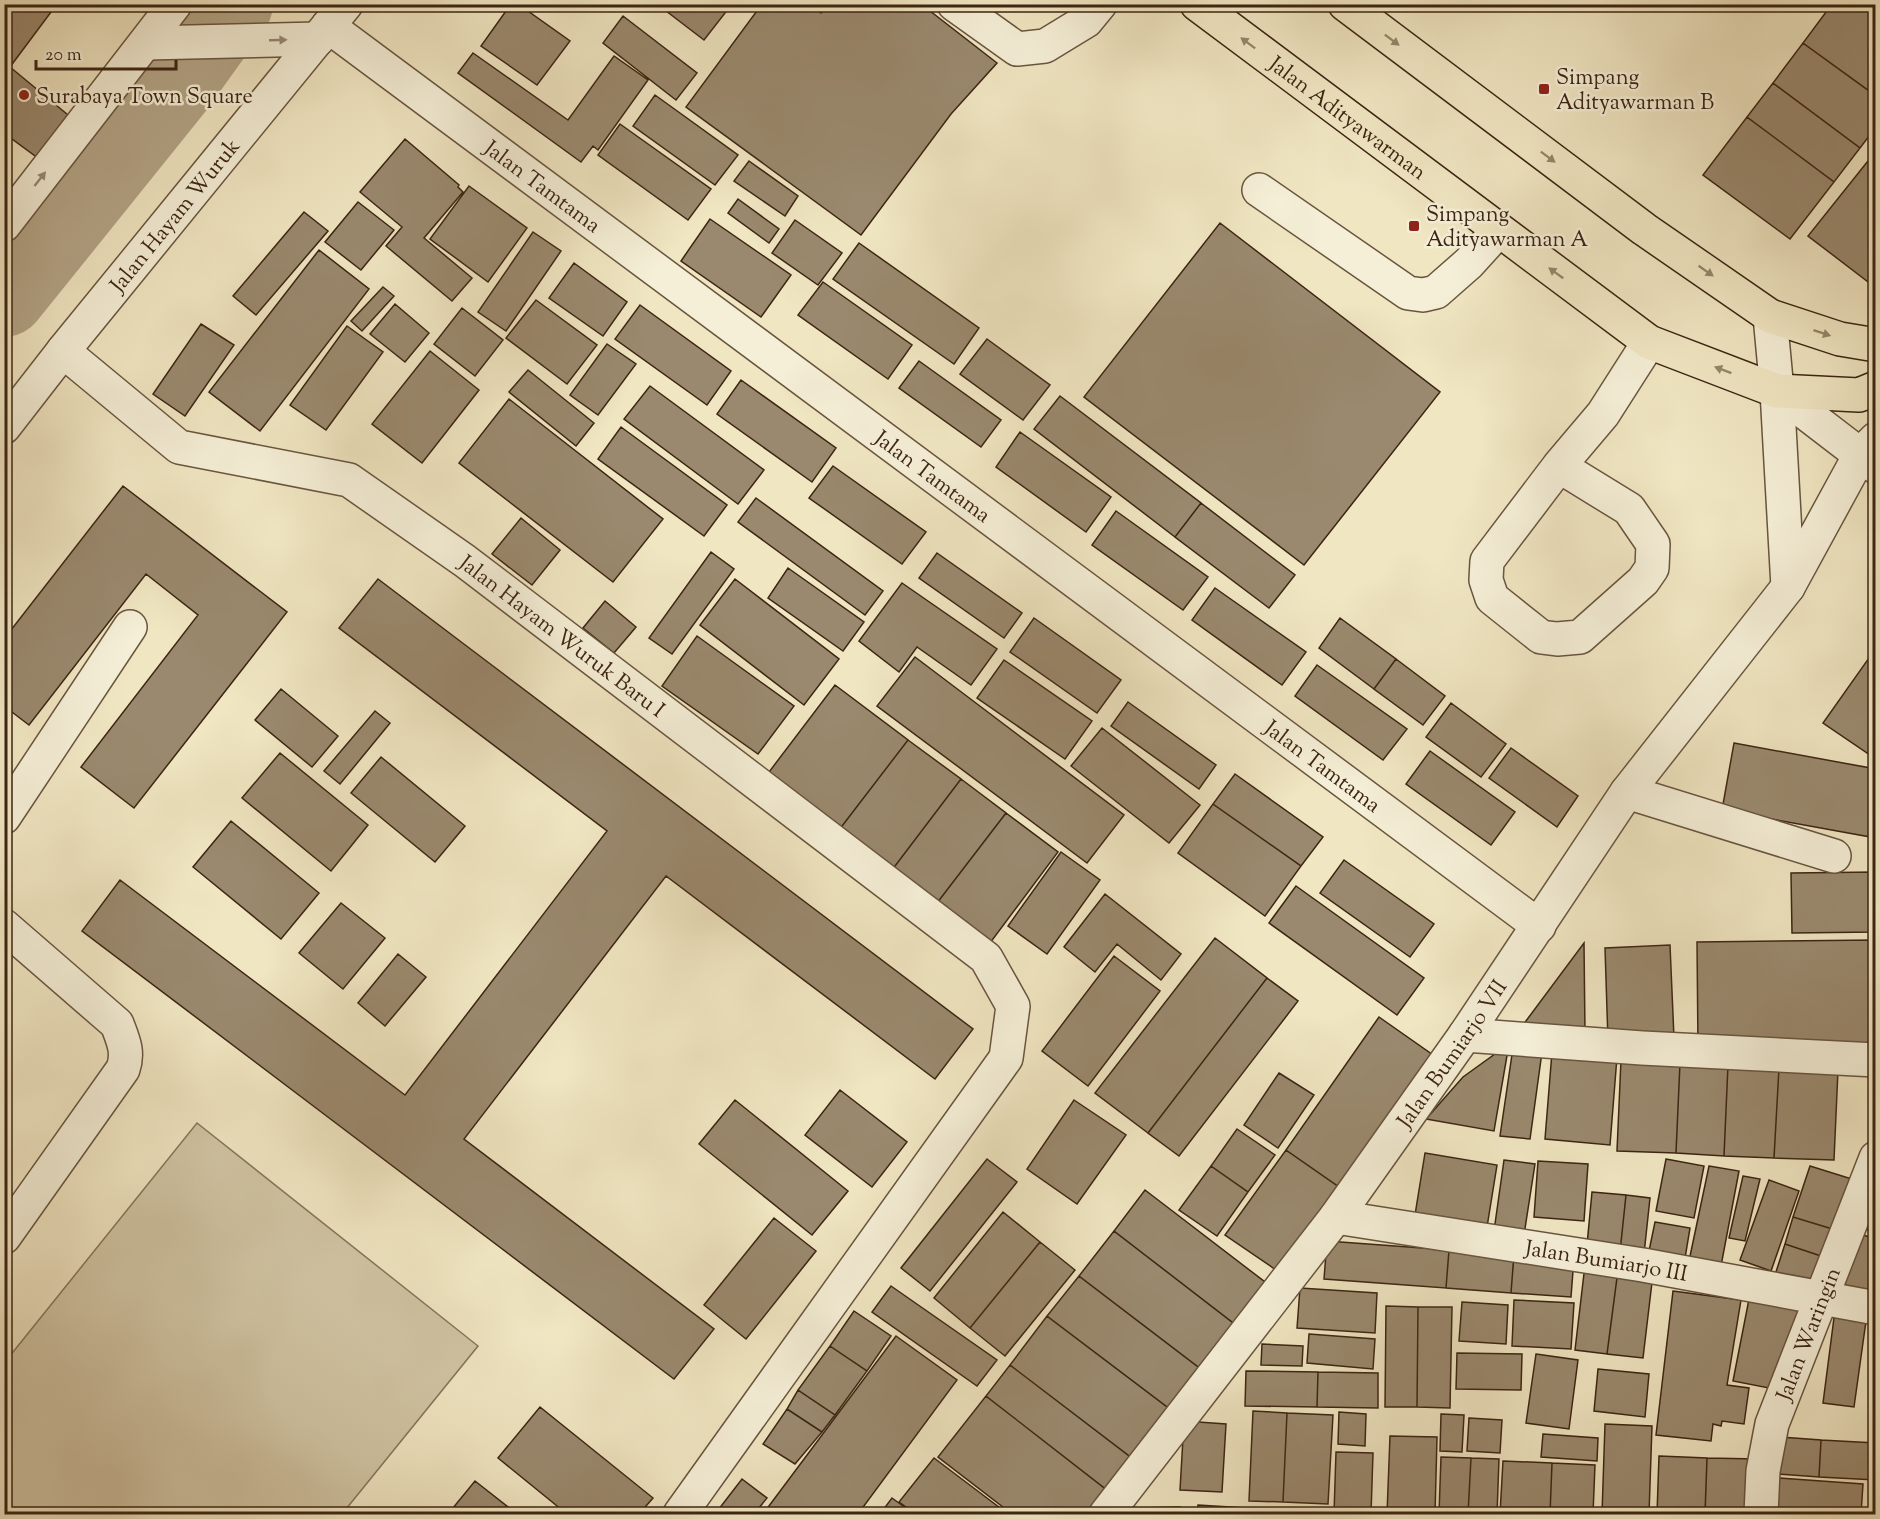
<svg xmlns="http://www.w3.org/2000/svg" width="1880" height="1519" font-family="'Sorts Mill Goudy',serif">
<style>
.green{fill:#d1c5a4;stroke:#86755c;stroke-width:1.5}
.lines{fill:none;stroke-linecap:round;stroke-linejoin:round}
.river{stroke:#b3a486;stroke-width:84}
.building{fill:#9a896e;stroke:#3c2513;stroke-width:1.5}
.minor-casing{stroke:#69553f;stroke-width:36}
.major-casing{stroke:#3c2513;stroke-width:36}
.minor{stroke:#f5efd7;stroke-width:33}
.major{stroke:#f0e6c2;stroke-width:33}
.oneway{fill:#988a75}
.oneway2{fill:#96866a}
.poi-dot{fill:#8f2418;stroke:#f5efd7;stroke-width:2}
.labels{text-anchor:middle;stroke-width:5;stroke-linejoin:round;paint-order:stroke}
.poi-label{font-size:22px;fill:#3c2513;stroke:#f5efd7;text-anchor:start}
.street-label{font-size:22px;fill:#3c2513;stroke:#f5efd7}
</style>
<rect width="100%" height="100%" fill="#f0e6c2"/>
<filter id="stains"><feTurbulence type="fractalNoise" baseFrequency=".00333" numOctaves="4"/><feColorMatrix values="0 0 0 0 .2 0 0 0 0 .09 0 0 0 0 .02 0 0 0 .5 -.17"/></filter>
<radialGradient id="worn" r=".72"><stop offset=".6" stop-color="#630" stop-opacity="0"/><stop offset="1" stop-color="#630" stop-opacity=".3"/></radialGradient>
<path class="green" d="M197,1123l281,223 -136,168h-337v-152z"/>
<g class="lines">
<path class="river" d="M4,295l169,-210 58,-81"/>
</g>
<path class="building" d="M4,4h53l-47,63 69,57 -33,40 -42,-31z
M511,4h7l52,37 -33,44 -56,-39z
M657,4h75l-28,36z
M762,4h48l11,9 7,-9h93l76,59 -46,51 -90,121 -175,-128z
M1832,4h37l7,6v86l-73,-53z
M623,16l74,57 -21,27 -73,-57z
M1803,43l73,53v31l-16,21 -87,-65z
M473,53l95,67 46,-64 34,24 -50,70 -5,-4 -12,16 -123,-89z
M1773,83l87,65 -26,34 -87,-65z
M655,95l83,60 -23,30 -82,-59z
M1747,117l87,65 -44,57 -87,-64z
M620,124l91,65 -23,31 -90,-65z
M405,139l54,46 -1,2 5,5 -39,46 48,40 -20,23 -66,-55 16,-19 -42,-35z
M1876,151v137l-68,-52z
M749,161l49,35 -13,20 -51,-35z
M469,186l58,42 -39,54 -58,-43z
M738,199l41,30 -10,14 -41,-30z
M358,202l36,28 -33,40 -36,-28z
M304,212l24,19 -72,84 -23,-19z
M710,219l81,56 -30,42 -80,-56z
M795,220l47,33 -24,32 -46,-32z
M1220,223l220,169 -136,173 -220,-168z
M533,232l28,19 -55,80 -28,-19z
M859,243l120,85 -25,36 -121,-85z
M319,250l50,39 -109,142 -51,-39z
M574,263l53,39 -24,34 -54,-38z
M823,282l89,63 -24,34 -90,-64z
M383,287l11,9 -32,35 -11,-10z
M536,300l61,45 -30,39 -61,-46z
M395,304l34,29 -24,29 -35,-28z
M640,305l91,66 -24,34 -92,-66z
M462,308l41,32 -28,36 -41,-32z
M201,324l33,21 -49,71 -32,-22z
M347,326l36,26 -57,78 -36,-25z
M987,339l63,46 -27,35 -63,-46z
M607,344l29,20 -38,51 -28,-20z
M430,351l49,39 -57,73 -50,-39z
M919,361l82,59 -20,27 -82,-59z
M528,370l66,53 -18,23 -67,-54z
M741,380l95,68 -24,34 -95,-68z
M650,386l114,84 -26,34 -114,-85z
M1060,396l141,107 -26,34 -141,-108z
M509,399l154,120 -50,63 -154,-119z
M621,427l106,78 -23,31 -106,-77z
M1020,432l91,65 -25,35 -90,-65z
M833,466l93,66 -24,32 -93,-66z
M123,486l164,126 -153,196 -53,-41 117,-152 -52,-41 -117,151 -25,-19v-67z
M756,498l127,93 -18,24 -127,-93z
M1201,503l94,72 -26,33 -94,-71z
M1116,511l92,66 -25,33 -91,-65z
M521,518l39,32 -28,35 -40,-31z
M711,552l23,17 -62,85 -23,-16z
M937,553l85,60 -18,25 -85,-60z
M788,568l76,54 -21,29 -75,-53z
M378,579l595,450 -38,50 -269,-203 -202,263 250,190 -40,50 -592,-448 38,-51 285,215 202,-264 -268,-203z
M735,579l104,80 -35,46 -104,-80z
M902,583l95,66 -26,36 -54,-38 -18,25 -40,-31z
M1215,588l91,64 -24,33 -90,-65z
M605,601l31,26 -22,26 -31,-25z
M1034,618l87,62 -24,33 -87,-61z
M1340,618l56,41 -22,30 -55,-41z
M697,636l97,70 -36,48 -96,-68z
M1876,648v111l-53,-36z
M915,657l209,158 -37,48 -210,-157z
M1396,659l49,37 -22,29 -49,-36z
M1004,660l88,61 -27,38 -88,-61z
M1317,665l90,64 -24,31 -88,-64z
M835,685l73,55 -69,90 -73,-54z
M281,689l57,47 -26,31 -57,-47z
M1128,702l88,63 -17,24 -88,-63z
M1451,703l55,41 -25,33 -55,-40z
M375,711l15,12 -50,61 -16,-13z
M1102,728l98,77 -31,38 -98,-77z
M908,740l53,39 -69,91 -53,-40z
M1734,743l142,26v69l-154,-28z
M1511,748l67,48 -21,31 -68,-49z
M1430,751l85,61 -24,33 -85,-61z
M280,753l88,72 -37,46 -89,-73z
M381,757l84,69 -30,36 -84,-69z
M1235,774l88,63 -22,29 -88,-62z
M961,779l45,34 -69,90 -45,-33z
M1213,804l88,62 -36,50 -87,-63z
M1006,813l52,39 -68,91 -53,-40z
M231,821l88,72 -38,46 -88,-72z
M1061,852l39,28 -53,74 -39,-28z
M1344,860l90,64 -24,33 -90,-64z
M1876,872v60l-84,1 -1,-60z
M1296,886l128,92 -27,37 -128,-92z
M1105,894l76,60 -20,26 -44,-36 -22,28 -31,-25z
M341,903l44,35 -42,51 -44,-36z
M1215,938l52,40 -119,155 -53,-40z
M1876,940v105l-178,2 -1,-105z
M1584,943l1,89 -68,1z
M1670,945l4,93 -66,3 -3,-93z
M398,954l28,23 -41,49 -27,-23z
M1114,956l46,35 -72,95 -46,-35z
M1267,978l31,23 -119,155 -31,-23z
M1379,1017l54,38 -94,132 -53,-37z
M1514,1041l29,4 -13,94 -30,-3z
M1509,1044l-15,87 -68,-12 37,-42z
M1552,1052l65,5 -7,88 -65,-6z
M1621,1060l59,3 -4,90 -59,-2z
M1680,1063l48,2 -4,91 -48,-3z
M1728,1065l51,3 -5,90 -50,-2z
M1779,1068l59,2 -4,90 -60,-2z
M1279,1073l35,22 -36,53 -34,-23z
M840,1090l67,52 -35,45 -67,-52z
M735,1100l113,91 -36,44 -113,-91z
M1074,1100l52,35 -49,69 -50,-35z
M1237,1129l38,26 -27,37 -37,-26z
M1286,1150l53,37 -60,85 -54,-37z
M1425,1153l72,12 -10,62 -72,-12z
M987,1159l30,23 -87,109 -29,-23z
M1666,1159l38,7 -10,52 -38,-7z
M1504,1160l31,4 -11,71 -30,-4z
M1538,1161l50,3 -4,57 -50,-4z
M1211,1166l37,26 -31,44 -38,-26z
M1709,1166l30,5 -18,95 -32,-5z
M1810,1166l45,14 -16,51 -46,-14z
M1743,1176l17,3 -15,62 -16,-3z
M1769,1180l30,11 -28,80 -31,-11z
M1876,1187v38l-3,7 -17,-6z
M1145,1190l124,95 -32,41 -123,-95z
M1592,1192l34,3 -6,57 -33,-7z
M1626,1195l24,3 -6,56 -24,-2z
M1003,1212l37,30 -70,86 -36,-30z
M1793,1217l46,14 -9,28 -45,-15z
M774,1218l42,33 -70,88 -42,-34z
M1655,1222l35,6 -5,30 -36,-7z
M1114,1231l123,95 -35,44 -123,-94z
M1860,1234l16,5v59l-43,-5z
M1327,1241l122,9 -3,38 -122,-9z
M1040,1242l35,28 -70,86 -35,-28z
M1785,1244l45,15 -10,30 -45,-14z
M1449,1250l65,4 -3,39 -65,-5z
M1514,1254l60,4 -3,39 -60,-4z
M1585,1265l33,5 -11,84 -32,-4z
M1618,1270l35,4 -10,84 -36,-4z
M1079,1276l123,94 -31,40 -124,-94z
M891,1286l106,74 -20,26 -105,-74z
M1300,1288l77,5 -2,40 -78,-5z
M1673,1291l68,9 -14,85 22,3 -5,36 -22,-3 -1,5 -8,-2 -2,17 -55,-6z
M1750,1294l61,10 -32,86 -46,-9z
M1514,1300l60,3 -3,46 -59,-3z
M1462,1302l46,3 -2,39 -47,-3z
M1386,1306l32,1 -1,100h-32z
M1418,1307h34l-2,101 -33,-1z
M1835,1310l32,4 -13,93 -31,-4z
M854,1311l37,25 -24,35 -37,-25z
M1047,1316l124,94 -38,49 -123,-94z
M1309,1334l66,5 -2,30 -66,-6z
M896,1336l61,44 -99,134h-95z
M1262,1344l41,2 -1,20 -41,-1z
M830,1346l37,25 -32,44 -37,-25z
M1876,1348v68l-7,-1z
M1457,1353l65,1 -1,36 -65,-1z
M1536,1354l42,6 -9,69 -43,-6z
M1010,1365l123,94 -25,32 -122,-95z
M1598,1369l51,5 -4,43 -51,-6z
M1246,1371l72,1 -1,35 -72,-1z
M1318,1372l60,1v35l-61,-1z
M798,1390l37,25 -13,17 -35,-23z
M986,1396l122,95 -18,23h-78l-74,-57z
M540,1407l113,91 -14,16h-72l-69,-56z
M787,1409l35,23 -27,32 -32,-20z
M1253,1411l34,2 -4,89 -34,-1z
M1339,1412l27,2 -1,32 -27,-2z
M1287,1413l46,2 -5,89 -45,-2z
M1441,1414l23,1 -2,37 -22,-1z
M1469,1418l33,2 -2,33 -33,-2z
M1184,1421l42,3 -4,68 -42,-2z
M1605,1424l47,2 -3,88h-47z
M1543,1434l55,4 -1,23 -56,-4z
M1390,1436l47,1 -2,77h-48z
M1780,1437l41,3 -2,37 -42,-3z
M1821,1440l55,3v37l-57,-3z
M1336,1452l37,1 -2,61h-37z
M1659,1456l48,2 -2,56h-48z
M1441,1457l30,1 -3,56h-29z
M934,1458l74,56h-92l-17,-12z
M1471,1458l28,1 -2,55h-29z
M1707,1458l50,1 -2,55h-50z
M1503,1461l49,2 -2,51h-50z
M1552,1463l43,2 -2,49h-43z
M1779,1478l84,6 -2,30 -85,-2z
M742,1479l25,19 -13,16h-39z
M475,1481l42,33h-69z
M892,1498l22,16h-34z
M1198,1505l98,6v3h-99z
M1180,1507v7h-42v-6z"/>
<g class="lines">
<g class="minor-casing">
<g id="minor">
<path d="M954,4l63,45 28,-3 41,-25 14,-17"/>
<path id="s1" d="M328,26l1211,900"/>
<path d="M146,43l172,-4"/>
<path d="M1259,190l149,103 15,2 13,-3 33,-29 29,-32"/>
<path d="M4,225l171,-221"/>
<path d="M1770,316l7,75 11,196"/>
<path id="s2" d="M63,351l116,96 170,33 116,81 521,397 27,48 -7,52 -326,456"/>
<path d="M1777,391l99,76"/>
<path id="s3" d="M4,427l59,-76 283,-347"/>
<path d="M1559,466l70,43 24,35 -1,24 -9,13 -63,56 -23,2 -16,-2 -49,-39 -6,-18 1,-19 72,-95 44,-52 46,-72"/>
<path d="M1627,792l207,64"/>
<path d="M4,817l126,-190"/>
<path d="M4,926l113,98c6,16 12,28 6,45l-119,168"/>
<path d="M1465,1035l177,13 234,12"/>
<path id="s4" d="M1336,1217l307,48 233,43"/>
<path id="s5" d="M1106,1514l230,-297 129,-182 162,-243 161,-205 72,-132 16,-16"/>
<path id="s6" d="M1761,1514l2,-43 9,-47 104,-266"/>
</g>
</g>
<g class="major-casing">
<g id="major">
<path id="s7" d="M1197,4l452,338 128,49 82,4 17,-7"/>
<path d="M1345,4l299,225 126,87 70,23 36,6"/>
</g>
</g>
<use href="#minor" class="minor"/>
<use href="#major" class="major"/>
</g>
<defs><path id="oneway-solid" d="M-6-.8H1V-3.2L6.5 0L1 3.2V.8H-6Z" transform="scale(1.5)"/></defs>
<g class="oneway">
<use href="#oneway-solid" transform="translate(278 40) rotate(-2)"/>
<use href="#oneway-solid" transform="translate(40 179) rotate(-52)"/>
</g>
<g class="oneway2">
<use href="#oneway-solid" transform="translate(1392 40) rotate(37)"/>
<use href="#oneway-solid" transform="translate(1248 43) rotate(-143)"/>
<use href="#oneway-solid" transform="translate(1548 157) rotate(37)"/>
<use href="#oneway-solid" transform="translate(1706 271) rotate(35)"/>
<use href="#oneway-solid" transform="translate(1556 273) rotate(-144)"/>
<use href="#oneway-solid" transform="translate(1822 333) rotate(18)"/>
<use href="#oneway-solid" transform="translate(1723 370) rotate(-159)"/>
</g>
<g class="poi-dot">
<rect x="1538" y="83" width="12" height="12" rx="3"/>
<circle cx="24" cy="95" r="6"/>
<rect x="1408" y="220" width="12" height="12" rx="3"/>
</g>
<g class="labels">
<g class="poi-label">
<text x="1556" y="84">Simpang<tspan x="1556" dy="25">Adityawarman B</tspan></text>
<text x="36" y="103">Surabaya Town Square</text>
<text x="1426" y="221">Simpang<tspan x="1426" dy="25">Adityawarman A</tspan></text>
</g>
<g class="street-label">
<text dy="8" stroke="none"><textPath href="#s7" startOffset="189">Jalan Adityawarman</textPath></text>
<text dy="8" stroke="none"><textPath href="#s1" startOffset="268">Jalan Tamtama</textPath></text>
<text dy="8" stroke="none"><textPath href="#s3" startOffset="272">Jalan Hayam Wuruk</textPath></text>
<text dy="8" stroke="none"><textPath href="#s1" startOffset="754">Jalan Tamtama</textPath></text>
<text dy="8" stroke="none"><textPath href="#s2" startOffset="588">Jalan Hayam Wuruk Baru I</textPath></text>
<text dy="8" stroke="none"><textPath href="#s1" startOffset="1240">Jalan Tamtama</textPath></text>
<text dy="8" stroke="none"><textPath href="#s5" startOffset="576">Jalan Bumiarjo VII</textPath></text>
<text dy="8" stroke="none"><textPath href="#s4" startOffset="274">Jalan Bumiarjo III</textPath></text>
<text dy="8" stroke="none"><textPath href="#s6" startOffset="188">Jalan Waringin</textPath></text>
</g>
</g>
<rect width="1880" height="1519" fill="none" stroke="#f0e6c2" stroke-width="24"/>
<rect x="6" y="6" width="1868" height="1507" fill="none" stroke="#3c2513" stroke-width="3"/>
<rect x="12" y="12" width="1856" height="1495" fill="none" stroke="#3c2513" stroke-width="1.5"/>
<path d="M36 60v9h140v-9" fill="none" stroke="#3c2513" stroke-width="3"/>
<text x="45" y="60" font-size="18" fill="#3c2513" stroke="#f5efd7" stroke-width="4.5" paint-order="stroke">20 m</text>
<rect width="100%" height="100%" filter="url(#stains)"/>
<rect width="100%" height="100%" fill="url(#worn)"/>
</svg>
